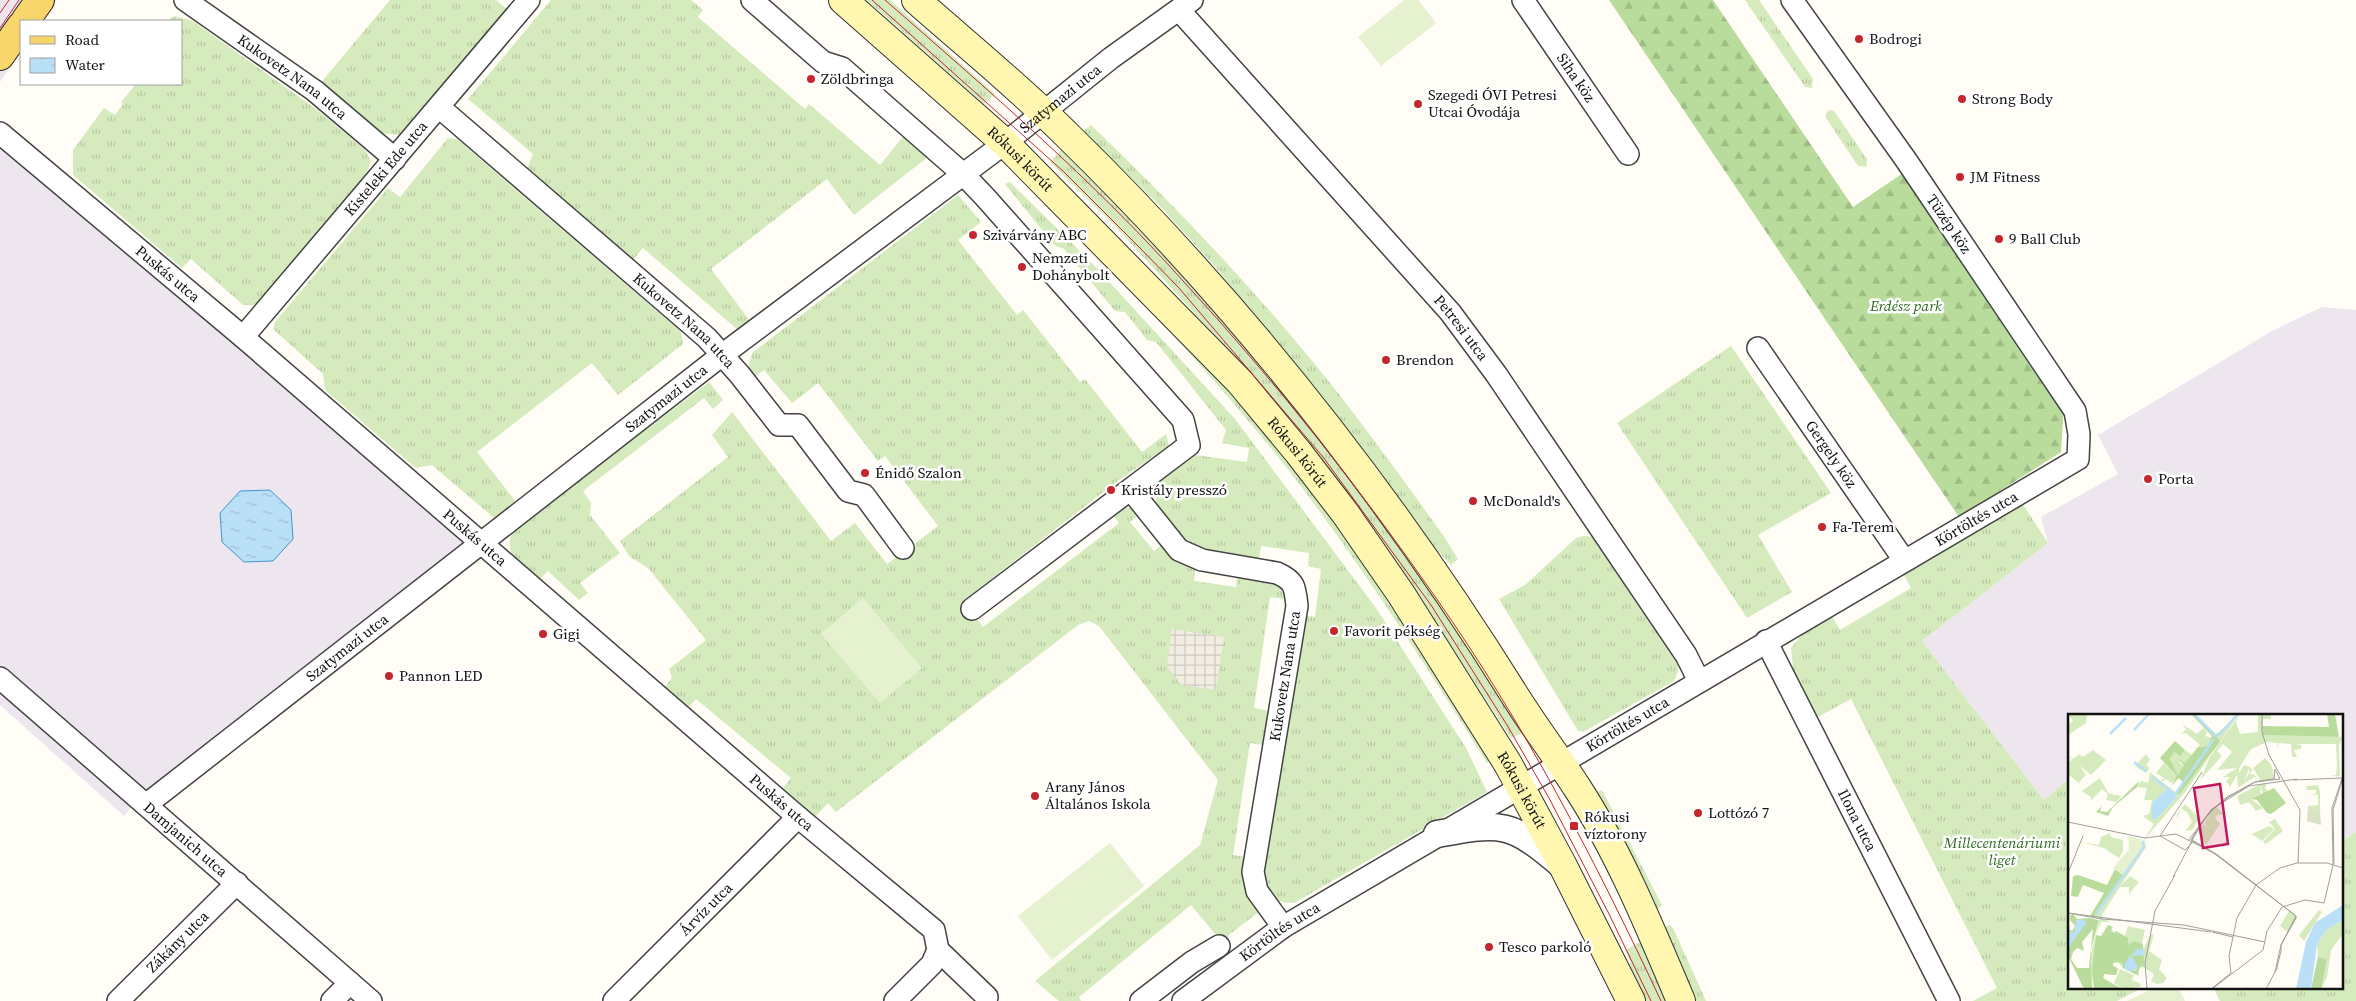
<svg xmlns="http://www.w3.org/2000/svg" width="2356" height="1001" font-family="'Source Serif 4',serif">
<style>
.industrial{fill:#eee6ef}
.grass{fill:url(#grass-tufts)}
.forest{fill:url(#forest-firs)}
.pitch{fill:#e6f2cf}
.plaza{fill:url(#plaza-grid)}
.water{fill:url(#water-ripples);stroke:#3f96cf}
.lines{fill:none;stroke-linecap:round;stroke-linejoin:round}
.minor-casing{stroke:#444;stroke-width:24}
.tertiary-casing{stroke:#444;stroke-width:29}
.secondary-casing{stroke:#333;stroke-width:30}
.primary-casing{stroke:#222;stroke-width:30}
.minor{stroke:#fff;stroke-width:21}
.tertiary{stroke:#fff;stroke-width:26}
.secondary{stroke:#fff6b0;stroke-width:28}
.primary{stroke:#f9d66b;stroke-width:28}
.tram{stroke:#c4262e;stroke-width:1}
.poi-dot{fill:#c4262e;stroke:#fff;stroke-width:2}
.labels{text-anchor:middle;stroke-width:5;stroke-linejoin:round;paint-order:stroke}
.poi-label{font-size:15px;fill:#111;stroke:#fff;text-anchor:start}
.street-label{font-size:15px;fill:#111;stroke:#fff}
.park-label{font-size:15px;font-style:italic;fill:#2f6b1f;stroke:#fff}
.inset-river{fill:none;stroke:#b9e0f7;stroke-width:2.5}
.inset-road{fill:none;stroke:#a09f9a;stroke-width:1}
.view{fill:#c2185b;fill-opacity:0.15;stroke:#c2185b;stroke-width:2.5}
.inset-edge{fill:none;stroke:#111;stroke-width:2.5}
</style>
<defs>
<pattern id="grass-tufts" width="24" height="20" patternUnits="userSpaceOnUse" patternTransform="scale(1.25)"><rect width="24" height="20" fill="#d5ebbd"/><path d="M3 7l-1-3M5 7V3M7 7l1-3M15 17l-1-3M17 17v-4M19 17l1-3" fill="none" stroke="#b6c8a1"/></pattern>
<pattern id="forest-firs" width="22" height="20" patternUnits="userSpaceOnUse" patternTransform="scale(1.25)"><rect width="22" height="20" fill="#b9dc9c"/><path d="M5 1l3.5 6h-7zM16 11l3.5 6h-7z" fill="#9ebc85"/></pattern>
<pattern id="plaza-grid" width="8" height="8" patternUnits="userSpaceOnUse" patternTransform="scale(1.25)"><rect width="8" height="8" fill="#f1ede2"/><path d="M0 4h8M4 0v8" fill="none" stroke="#cecac1"/></pattern>
<pattern id="water-ripples" width="26" height="14" patternUnits="userSpaceOnUse" patternTransform="scale(1.25)"><rect width="26" height="14" fill="#b9e0f7"/><path d="M2 4q2-2 4 0t4 0M15 11q2-2 4 0t4 0" fill="none" stroke="#9ebfd3"/></pattern>
</defs>
<rect width="100%" height="100%" fill="#fffdf5"/>
<path class="industrial" d="M0,0h57l-15,21h-21v31l-21,30z
M0,133l483,410 -344,255 -15,18 -124,-111z
M2322,307l34,3v522l-14,9v-126h-272v63l-26,22 -122,-159 126,-98 -7,-26 77,-43 -20,-39 174,-104z"/>
<path class="grass" d="M390,0h106l12,10 -108,125 -20,-2 -62,-47z
M551,0h140l12,10 -5,7 107,92 4,-5 71,61 26,-32 23,23 -75,59 -27,-36 -116,90 39,52 -11,10 -96,-83 -11,13 -107,-88 8,-19 -65,-55z
M867,0h23l105,94 -11,10z
M1745,0h14l54,79 -1,9 -7,-1z
M174,16l19,5 127,91 45,38 6,11 -6,16 -108,128h-14l-52,-46 -9,9 -109,-93v-25l31,-42 11,7 8,-11 -2,-2 15,-18h45v-63h-13z
M1830,110l4,1 33,48 -1,8 -8,-1 -32,-48v-5z
M1091,125c78,75 153,153 222,237 46,56 88,115 130,173l15,24 -7,6 -34,-35 -198,-259 -61,-67 -75,-73z
M448,138l9,1 224,193 2,12 -65,51 -26,-32 -115,89 39,50 -21,17 -63,-54 -16,3 -91,-78 -2,-16 -50,-45 2,-7 113,-134 12,9z
M1061,150l67,66 125,137 117,145 155,234 -14,6 -101,-155 -170,-220 -125,-137 -65,-64z
M1010,182l81,80 144,157 141,189 90,140 21,44 -193,111c-24,-1 -24,-9 -34,-28l41,-260 14,2 6,-48 -13,-3 1,-13 -48,-7 -2,13c-17,-3 -54,-7 -68,-14 -11,-6 -19,-17 -27,-27 -23,-34 5,-45 31,-63l52,7 2,-14 -27,-5 4,-13 -70,-88 -9,-2 -22,-28 -10,-1 -51,-62 -10,-4 -49,-61z
M958,195l23,27 -23,18 59,75 6,-5 57,72 5,-3 57,73 24,-18 3,12 -53,36 -153,119 20,26 136,-104 -9,-12c13,-4 20,-6 30,2l-10,9 24,29 10,-8 32,22 -2,16 42,6 2,-16 39,8 8,20 -15,-2 -16,111 15,3 -6,34 -13,-2 -17,112 13,2 14,54 -39,30 -30,-36 -112,92 2,4h-22l-24,-20 165,-136 18,-65 -119,-154 -10,-5 -11,4 -242,187 -8,-9 -14,15 -32,-29 9,-11 -95,-79 -8,9 -24,-20 8,-10 -3,-9 37,-29 -58,-72 -19,-12 -9,-15 108,-84 -16,-22 20,-23 99,129 24,-18 32,41 51,-38 -53,-70 -7,5 -60,-78 -26,20 -28,-33 -11,8 -5,-9 4,-16z
M1152,311l60,55 97,115 172,264 8,16 -2,2c-55,-88 -111,-175 -172,-258 -50,-68 -107,-131 -163,-194z
M1731,346l100,147 -73,42 34,57 -45,26 -130,-195z
M709,382l14,18 -10,9 -9,-11 -121,93 8,12 -1,12 30,38 -40,30 8,10 -9,7 -31,-29 -9,9c-18,-16 -36,-23 -27,-49z
M2022,503l26,40 -126,98 122,159 26,-22v209h74l-27,14h-144l24,-13 -146,-289 -37,20 -20,-42 -3,-29 35,-42 14,24 71,-42 -13,-24z
M1584,536l13,1 81,123v11l-4,10 -91,51 -5,-1 -79,-132 26,-14 51,-47z
M1602,790l60,115 -8,6 -60,-118z
M2356,832v169h-136l-7,-14h129v-146z
M1670,925l3,3 33,73h-13l-31,-74z
M1640,942l27,59h-21l-17,-37 2,-2 -6,-12z"/>
<path class="forest" d="M1609,0h104l140,207 53,-36 158,233 -3,48 -102,65z"/>
<path class="pitch" d="M1404,0h14l18,23 -55,43 -23,-29z
M863,598l59,70 -42,35 -59,-69z
M1110,843l34,43 -92,74 -34,-44z
M2156,987h22l7,14h-58z"/>
<path class="plaza" d="M1172,629l52,8 -8,53 -35,-5 -14,-19z"/>
<path class="water" d="M270,490l21,20 2,29 -20,22 -29,1 -22,-20 -2,-29 20,-22z"/>
<g class="lines">
<g class="minor-casing">
<g id="minor">
<path id="s1" d="M185,0l130,91 80,68"/>
<path d="M752,0l71,62 19,6 121,106 22,23 198,223 6,25 -217,164"/>
<path id="s2" d="M1523,0l105,154"/>
<path id="s3" d="M1179,10l271,302 46,62 190,281 13,26"/>
<path id="s4" d="M439,107l268,231 33,37 39,50h19l50,66 16,4 39,53"/>
<path id="s5" d="M0,133l243,204 555,480 136,113 4,20"/>
<path id="s6" d="M243,337l286,-337"/>
<path id="s7" d="M1758,348l146,212"/>
<path d="M1131,490l48,60 23,10 75,13c18,8 18,14 20,33l-44,266 4,19 26,36"/>
<path id="s8" d="M1766,641l183,360"/>
<path id="s9" d="M0,678l371,323"/>
<path id="s10" d="M147,804l575,-449 283,-212 106,-85 81,-58"/>
<path d="M938,950l49,47"/>
<path id="s11" d="M118,1001l119,-118"/>
<path d="M332,1001l18,-18"/>
<path id="s12" d="M614,1001l184,-184"/>
<path d="M895,1001l37,-37 6,-14"/>
<path d="M1141,1001l51,-39 27,-16"/>
<path id="s13" d="M1183,1001l100,-74 795,-468 1,-25 -4,-23 -169,-251 -114,-160"/>
</g>
</g>
<g class="tertiary-casing">
<path id="tertiary" d="M1437,834c66,-12 73,-13 126,32"/>
</g>
<g class="secondary-casing">
<g id="secondary">
<path id="s14" d="M843,0l162,143 235,239 58,70 47,61 56,81 107,170 55,102 68,135"/>
<path d="M916,0c51,45 104,88 152,136 172,168 322,359 449,563 19,30 41,59 61,90 42,65 73,141 103,212"/>
</g>
</g>
<g class="primary-casing">
<path id="primary" d="M25,21l15,-21
M0,56l21,-30"/>
</g>
<use href="#minor" class="minor"/>
<use href="#tertiary" class="tertiary"/>
<use href="#secondary" class="secondary"/>
<use href="#primary" class="primary"/>
<path class="tram" d="M872,0l192,172 77,77 38,39 144,169 108,148 76,120 42,73 60,116 42,87
M885,0c103,90 208,180 299,282 91,99 175,205 252,316 88,125 160,264 225,403
M0,13l9,-13
M0,28l19,-28"/>
</g>
<g class="poi-dot">
<circle cx="1859" cy="39" r="5"/>
<circle cx="811" cy="79" r="5"/>
<circle cx="1962" cy="99" r="5"/>
<circle cx="1418" cy="104" r="5"/>
<circle cx="1960" cy="177" r="5"/>
<circle cx="973" cy="235" r="5"/>
<circle cx="1999" cy="239" r="5"/>
<circle cx="1022" cy="267" r="5"/>
<circle cx="1386" cy="360" r="5"/>
<circle cx="865" cy="473" r="5"/>
<circle cx="2148" cy="479" r="5"/>
<circle cx="1111" cy="490" r="5"/>
<circle cx="1473" cy="501" r="5"/>
<circle cx="1822" cy="527" r="5"/>
<circle cx="1334" cy="631" r="5"/>
<circle cx="543" cy="634" r="5"/>
<circle cx="389" cy="676" r="5"/>
<circle cx="1035" cy="796" r="5"/>
<circle cx="1698" cy="813" r="5"/>
<rect x="1569" y="821" width="10" height="10" rx="2.5"/>
<circle cx="1489" cy="947" r="5"/>
</g>
<g class="labels">
<g class="poi-label">
<text x="1869" y="44">Bodrogi</text>
<text x="821" y="84">Zöldbringa</text>
<text x="1428" y="100">Szegedi ÓVI Petresi<tspan x="1428" dy="17">Utcai Óvodája</tspan></text>
<text x="1972" y="104">Strong Body</text>
<text x="1970" y="182">JM Fitness</text>
<text x="983" y="240">Szivárvány ABC</text>
<text x="2009" y="244">9 Ball Club</text>
<text x="1032" y="263">Nemzeti<tspan x="1032" dy="17">Dohánybolt</tspan></text>
<text x="1396" y="365">Brendon</text>
<text x="875" y="478">Énidő Szalon</text>
<text x="2158" y="484">Porta</text>
<text x="1121" y="495">Kristály presszó</text>
<text x="1483" y="506">McDonald's</text>
<text x="1832" y="532">Fa-Terem</text>
<text x="1344" y="636">Favorit pékség</text>
<text x="553" y="639">Gigi</text>
<text x="399" y="681">Pannon LED</text>
<text x="1045" y="792">Arany János<tspan x="1045" dy="17">Általános Iskola</tspan></text>
<text x="1708" y="818">Lottózó 7</text>
<text x="1584" y="822">Rókusi<tspan x="1584" dy="17">víztorony</tspan></text>
<text x="1499" y="952">Tesco parkoló</text>
</g>
<g class="street-label">
<text dy="5" stroke="none"><textPath href="#s1" startOffset="132">Kukovetz Nana utca</textPath></text>
<text dy="5" stroke="none"><textPath href="#s2" startOffset="94">Siha köz</textPath></text>
<text dy="5" stroke="none"><textPath href="#s10" startOffset="1154">Szatymazi utca</textPath></text>
<text dy="5" stroke="none"><textPath href="#s14" startOffset="238">Rókusi körút</textPath></text>
<text dy="5" stroke="none"><textPath href="#s6" startOffset="221">Kisteleki Ede utca</textPath></text>
<text transform="translate(1949 224) rotate(56)" y="5">Tüzép köz</text>
<text dy="5" stroke="none"><textPath href="#s5" startOffset="219">Puskás utca</textPath></text>
<text dy="5" stroke="none"><textPath href="#s4" startOffset="325">Kukovetz Nana utca</textPath></text>
<text dy="5" stroke="none"><textPath href="#s3" startOffset="425">Petresi utca</textPath></text>
<text dy="5" stroke="none"><textPath href="#s10" startOffset="659">Szatymazi utca</textPath></text>
<text dy="5" stroke="none"><textPath href="#s14" startOffset="642">Rókusi körút</textPath></text>
<text dy="5" stroke="none"><textPath href="#s7" startOffset="129">Gergely köz</textPath></text>
<text dy="5" stroke="none"><textPath href="#s13" startOffset="929">Körtöltés utca</textPath></text>
<text dy="5" stroke="none"><textPath href="#s5" startOffset="624">Puskás utca</textPath></text>
<text dy="5" stroke="none"><textPath href="#s10" startOffset="254">Szatymazi utca</textPath></text>
<text transform="translate(1285 676) rotate(-81)" y="5">Kukovetz Nana utca</text>
<text dy="5" stroke="none"><textPath href="#s13" startOffset="524">Körtöltés utca</textPath></text>
<text dy="5" stroke="none"><textPath href="#s14" startOffset="1048">Rókusi körút</textPath></text>
<text dy="5" stroke="none"><textPath href="#s5" startOffset="1029">Puskás utca</textPath></text>
<text dy="5" stroke="none"><textPath href="#s8" startOffset="201">Ilona utca</textPath></text>
<text dy="5" stroke="none"><textPath href="#s9" startOffset="246">Damjanich utca</textPath></text>
<text dy="5" stroke="none"><textPath href="#s12" startOffset="130">Árvíz utca</textPath></text>
<text dy="5" stroke="none"><textPath href="#s13" startOffset="119">Körtöltés utca</textPath></text>
<text dy="5" stroke="none"><textPath href="#s11" startOffset="84">Zákány utca</textPath></text>
</g>
<g class="park-label">
<text x="1906" y="311">Erdész park</text>
<text x="2002" y="848">Millecentenáriumi<tspan x="2002" dy="17">liget</tspan></text>
</g>
</g>
<g transform="translate(2068 714)">
<rect width="275" height="275" fill="#fffdf5"/>
<path d="M0,0h19l-1,9 -18,12v-10l5,-4zM171,0l-19,28 -2,-2 2,-9zM172,0l-4,8 4,12 18,-2v-18h13v5h-8v16l80,2 -4,8 1,31h-9l5,-1 1,-8 -1,-23h-41l6,1v4l-7,1 3,7h-5l-1,-13 -13,-1v6l-1,-6 -10,-1 -16,7 -12,19v5l5,-8 6,2 9,9 -6,-6 -4,3v-5l-5,14 5,-9 6,2 2,4 -3,-2 -16,11 -1,-13 -7,12 -4,-6 4,-4h-7l14,-9 -20,2 15,-18 -9,-8 -6,7 5,5 -22,24 10,-23zM114,10l15,10 6,-6 4,4 -2,4 7,2 -4,8 -10,1 2,-2 -14,-12 -4,1 4,-5zM25,36l13,10 -15,15 -11,-9 6,9 -7,7 2,3 -13,-11v-12l4,-2 -4,-5 5,4 6,-5 4,3zM117,36l7,5 -7,8 -7,-2 6,5 -6,9 -8,-16 4,-7 4,3zM144,39l-26,38 -42,49 2,7 -43,66 -2,5 10,4h-10l-5,13 -1,9 15,-19 4,8 2,-2 9,5 3,-10 17,4 -4,18 2,2 8,-16 3,1 -5,16 13,9 -3,9 8,9 -4,5 -6,1 -6,-3 3,-7 -11,-7 -4,1v8l-16,-8 -6,-7 -5,4 6,3 -2,7 -12,-1 -1,4 -10,-3v14l-2,-35 9,-36 -6,-1 60,-93 -11,-8 6,-2 3,-14h-8l3,-12 -10,-1 4,-6 7,2 2,-11 11,9 3,-3 -8,-5 8,-10 14,14 -7,6 -5,-4 -4,3 17,13zM99,75l10,8 -21,22h-4v-16zM78,40l4,6 -4,5 4,3 -4,5 -11,-7zM197,44l6,6 4,15h8l-22,2 -8,-13zM32,64l8,15 13,3 -4,6 -11,-2 2,-6 -6,-5 -11,12v-4l-9,-6zM193,70h6l-2,4 3,3 -5,3 -3,-9 1,9 -10,5 12,9 -7,3 -7,-9 -9,3 -3,-9zM250,71l2,7v19l-12,-5 10,-1v-10h-10l8,-1v-4h-9l-1,-4zM117,90l14,14 -7,12 -7,1 7,-9 -5,-10 -6,-3 -4,10v-5zM149,93l8,9 -7,-2 -3,4 5,6 -14,21 -8,-13 5,-8 6,3 -5,-4 6,-8 -6,6 2,-5 -4,4 10,-11zM207,105l8,12 -17,13 -3,-2 12,-13 -6,-7zM201,112l5,3 -12,12 -10,-7zM42,119l1,4 12,3v11l-4,7 -15,-10 -23,-6 18,3 2,-8zM62,162l9,6 -10,12v-7h-9zM251,196l3,2 -18,29 -5,-6zM221,197l8,7 -9,14 -8,-6zM275,205v15l-12,16 -4,27 -6,12 6,-30 -9,-2 -1,-13 9,-13zM52,255l14,6 -2,5 9,4 -1,3 -18,2 -8,-6z" fill="#d5ebbd" fill-rule="evenodd"/>
<path d="M123,0h5l19,21 5,-4 -3,5 3,6 -41,53 -3,-2 8,-10 -5,-5 -8,8 6,-10 -17,-18 15,-17 10,9 -5,6 -6,-4 -4,7 8,16 6,-10 -6,-6 7,4 13,-16 10,-1 4,-10zM259,0h8l4,23 -76,-2 -1,-9 67,1zM71,67l-2,6 -24,20 -5,9 -12,-4 6,-6 -2,5 7,1zM206,74l12,15 -15,11 -4,-1 -10,-13 -6,-1zM47,155l8,6 -29,42 -4,-1 14,-23 -21,-8 -5,12 -7,-1 2,-20 5,-1 29,10zM5,200l4,5 12,-1 10,2 -8,30 1,39h-8l-16,-33v-8l17,-27 -8,-1 -2,12 -7,1v-4l4,2 3,-5 -5,-6v-5zM25,215l-4,39h-12l-6,-9 2,-7 4,-4 7,3 -2,-9zM40,211l5,2 -3,3 4,3 2,-2 12,7v7l6,-4 9,3 1,23 -3,-2 -4,10 -14,-7 -1,-5 -8,-1 -2,3 6,4 -2,6 -12,-1 -1,4 19,11h-28l-2,-20 4,-34 5,1zM62,241l8,12 -2,4 -11,-2zM250,243l9,2 -4,21 -2,9h-10z" fill="#b9dc9c" fill-rule="evenodd"/>
<path d="M240,92l12,5 1,14 -14,-4z" fill="#d9e3c4"/>
<path d="M60,122l13,3 1,8 -19,28 -10,-7 16,-19z" fill="#e6f2cf"/>
<path d="M99,75l10,8 -21,22h-4v-16zM275,191v14l-17,12 -9,13 -6,45h-15l10,-47 9,-19zM13,205l6,3 -19,26v-15l7,-1 1,-11zM70,234l7,2 -1,5 -12,1 6,11 -7,5 -6,-3v-6z" fill="#b9e0f7"/>
<path class="inset-river" d="M126,0l23,23M66,16l15,-16M42,20l16,-16M149,23l21,-23M66,48l12,9M84,63l23,17M108,79l38,-54M28,200l48,-67 -1,-6"/>
<path class="inset-road" d="M194,0v18l7,23 31,55 -2,53M207,55l5,10 -25,3 -28,16 -3,3 -11,8 -7,8 -14,23 24,14 80,62v2l-15,27v6l-4,16v2l-2,3 6,-27 15,-29 -81,-62 -24,-14 11,-18 4,-5 7,-8 14,-12 26,-14 6,-2 15,-2zM226,66l48,-2M0,108l77,16 31,-4 40,20 40,31M120,127l24,-32 37,-23 48,-7M125,128l-8,8 -25,-14 42,-64M266,150l-1,-54 10,-33M0,159l15,-37M105,163l20,-38M0,199l143,19M0,199l34,6 82,6 81,17M144,218l21,5M79,275l-2,-26 10,-52 20,-36M143,275l20,-16 -2,-17 8,-38 19,-33 24,-17 17,-5h30l16,5M144,275l51,-39 4,-19 15,-24 23,-7 19,3 9,-38 -1,-57 11,-32M198,275l9,-17"/>
<path class="view" d="M152,70l8,60 -25,4 -9,-60z"/>
<rect width="275" height="275" class="inset-edge"/>
</g>
<rect x="20" y="20" width="162" height="65" fill="#ffffff" stroke="#a0a0a0"/>
<rect x="30" y="36" width="25" height="8" fill="#f9d66b" stroke="#a0a0a0"/>
<text x="65" y="45" font-size="15" fill="#111111">Road</text>
<rect x="30" y="58" width="25" height="15" fill="url(#water-ripples)" stroke="#a0a0a0"/>
<text x="65" y="70" font-size="15" fill="#111111">Water</text>
</svg>
